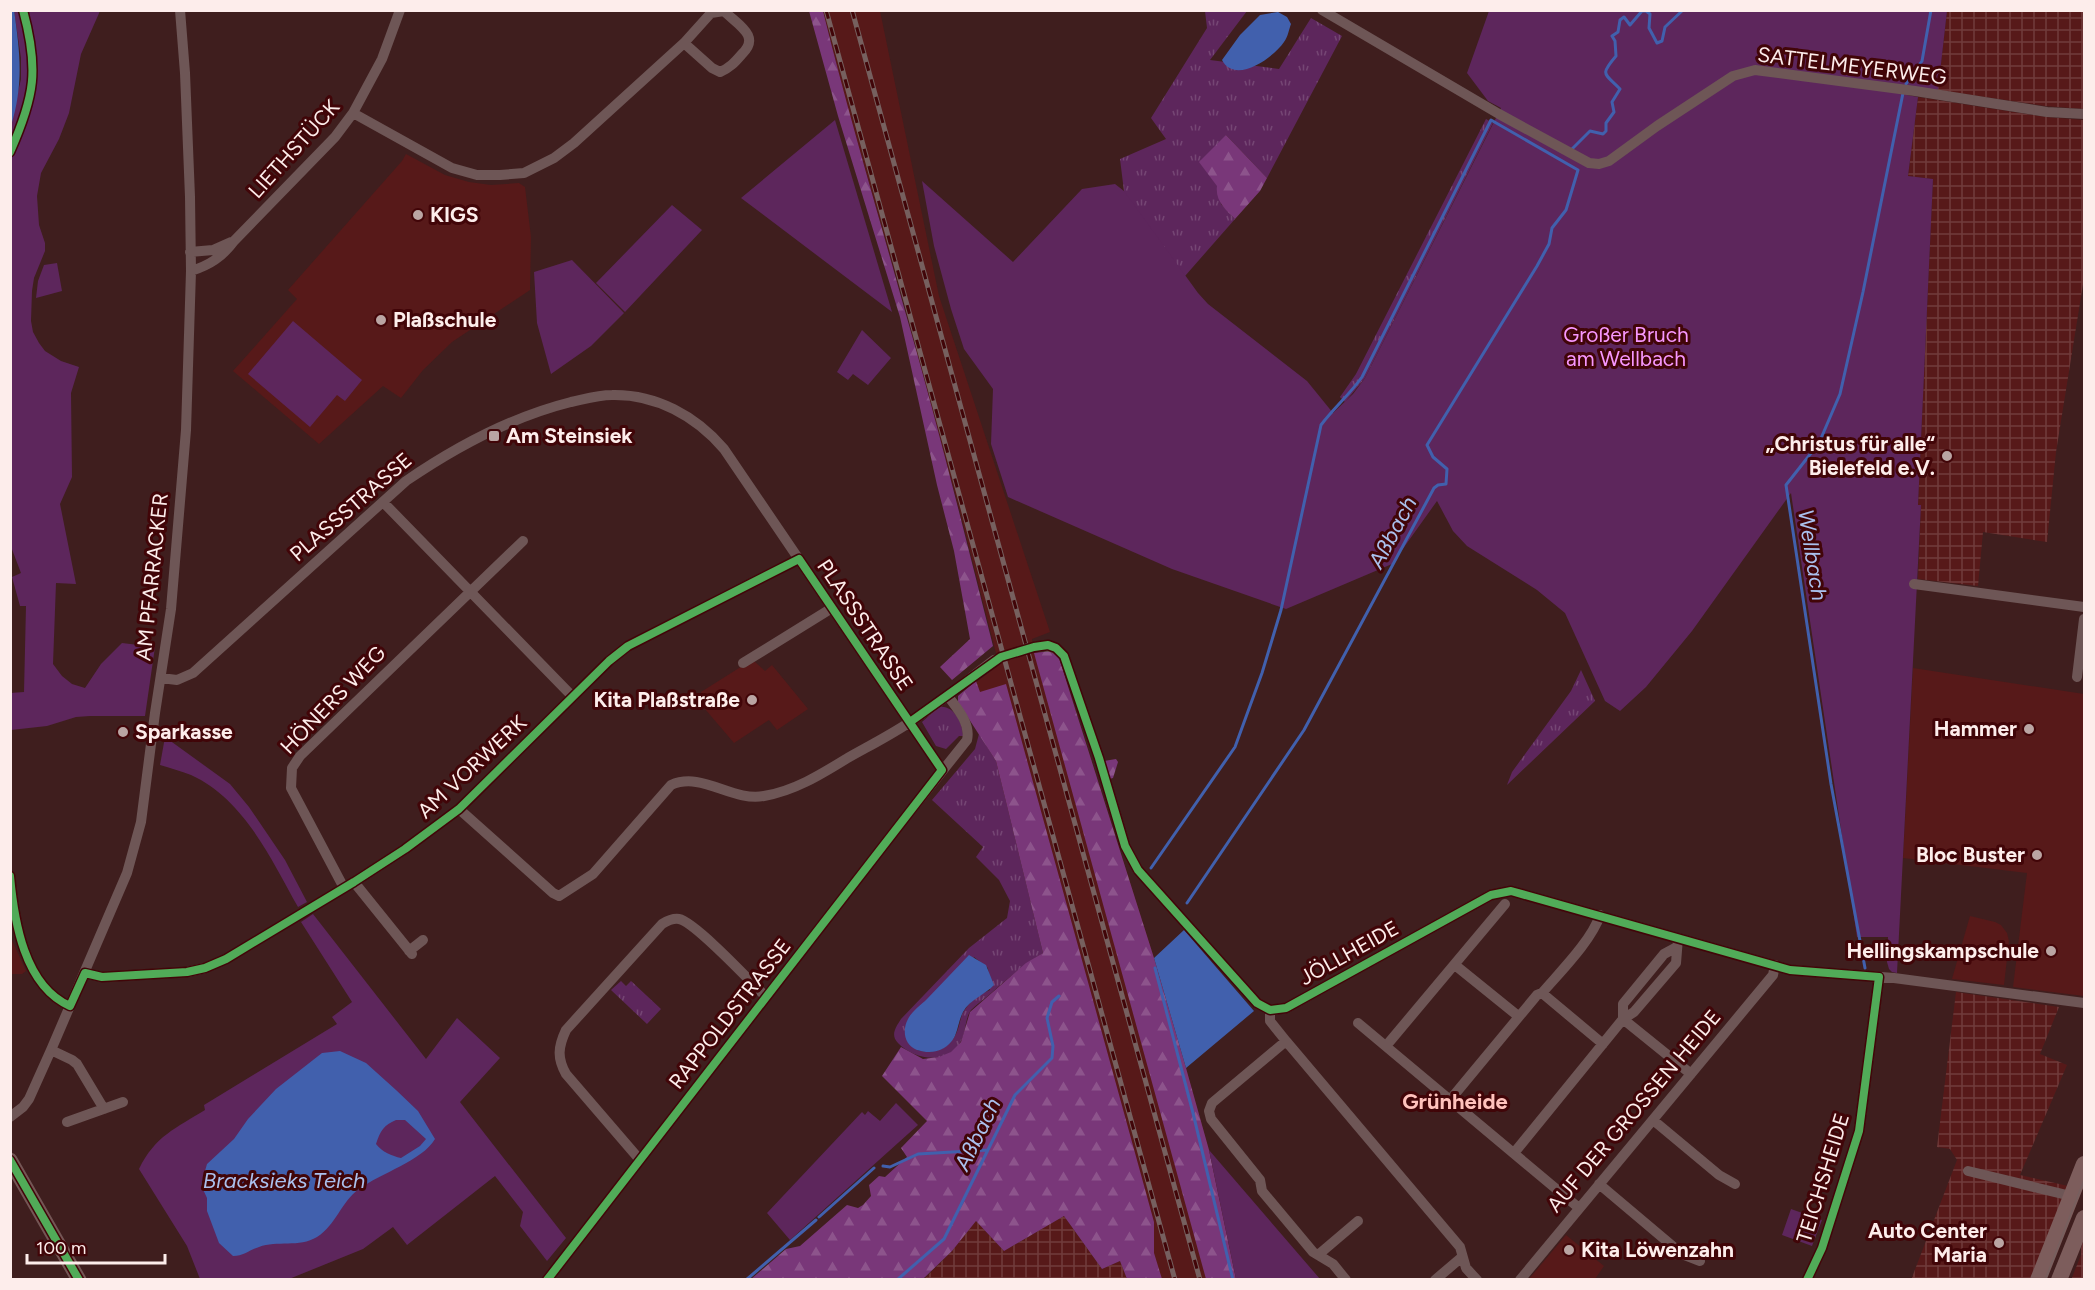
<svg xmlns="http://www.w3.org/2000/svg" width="2095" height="1290" font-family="Figtree,sans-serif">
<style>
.built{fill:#571919}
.industrial{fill:url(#industrial-grid)}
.grass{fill:url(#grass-tufts);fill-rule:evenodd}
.forest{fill:url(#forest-firs)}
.green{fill:#5d265c}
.water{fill:#4160ad;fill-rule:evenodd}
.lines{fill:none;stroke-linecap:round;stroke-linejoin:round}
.stream{stroke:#4160ad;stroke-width:3}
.street-tunnel{stroke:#5c3d3d;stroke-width:10;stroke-dasharray:10 5;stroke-linecap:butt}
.street{stroke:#6e5656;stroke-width:10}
.secondary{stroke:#745655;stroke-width:15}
.primary{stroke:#7d5d5c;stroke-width:16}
.tram{stroke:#76605f;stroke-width:1.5}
.rail-casing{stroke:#76605f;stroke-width:5}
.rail{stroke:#410508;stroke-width:3;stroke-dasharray:9;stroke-linecap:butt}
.cycleway-casing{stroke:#410508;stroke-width:11}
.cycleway{stroke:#51ab58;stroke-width:8}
.poi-dot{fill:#baa5a3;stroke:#410508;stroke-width:2}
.labels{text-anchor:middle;stroke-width:6;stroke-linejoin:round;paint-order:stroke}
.street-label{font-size:21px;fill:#fdedeb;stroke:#410508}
.poi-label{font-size:21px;font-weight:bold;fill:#fdedeb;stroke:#410508;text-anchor:end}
.park-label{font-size:21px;fill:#f797fe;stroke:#410508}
.water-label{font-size:22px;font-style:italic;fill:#aac0ed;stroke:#410508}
.neighbourhood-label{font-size:22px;font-weight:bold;fill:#ffc2bc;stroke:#410508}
</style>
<defs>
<pattern id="industrial-grid" width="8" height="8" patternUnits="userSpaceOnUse" patternTransform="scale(1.5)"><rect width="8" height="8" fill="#571919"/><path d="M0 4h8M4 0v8" fill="none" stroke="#703b3b"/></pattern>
<pattern id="grass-tufts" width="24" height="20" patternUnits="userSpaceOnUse" patternTransform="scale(1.5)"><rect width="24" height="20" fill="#5d265c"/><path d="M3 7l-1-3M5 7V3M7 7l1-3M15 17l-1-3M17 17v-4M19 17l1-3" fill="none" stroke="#754674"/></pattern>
<pattern id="forest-firs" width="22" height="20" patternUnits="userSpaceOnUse" patternTransform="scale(1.5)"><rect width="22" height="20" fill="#793779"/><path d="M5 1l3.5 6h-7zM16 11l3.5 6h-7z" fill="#8d548c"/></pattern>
</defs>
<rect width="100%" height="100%" fill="#3f1e1e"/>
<path class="built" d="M823,11h57l59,285 111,336 -18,7 2,13 25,6 95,300 32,110 23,82 27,129h-109l-131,-518 -38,-65 41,-31 -39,-153 -56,-208 -59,-205z
M406,154l39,21 24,7 22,3 28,-2 6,4 6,50 -1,53 -78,52 -29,28 -22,28 -18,-12 -64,58 -86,-73 64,-72 -9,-9 114,-129z
M755,662l10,9 7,-6 36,44 -31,21 -8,-10 -35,23 -29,-34 -4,-17 46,-29z
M1913,668l171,26v302l-71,-9 14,-114 -124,-15z
M1970,916l25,6 6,3 6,8 2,8 -5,44 -52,-6z
M11,938l15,33 -4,3h-11z
M1566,1235l38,31 -9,13h-66z"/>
<path class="industrial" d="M1947,11h137v98l-39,-3 -107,-16z
M1918,97l128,20 38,3v158l-28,174 -9,90 -64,-10 -5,54 -60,-7 3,-74h-3l15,-326 -25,-3z
M1956,992l103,15 -19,47 27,11 -47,110 48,11 -38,93 -119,1 46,-120 -7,-11 -13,-2z
M1064,1216l38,53 18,-8 7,18 -204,1 29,-29 24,-30 28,30z
M2084,1238v41l-13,1 10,-25v-7z"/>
<path class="grass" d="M1205,11h42l-37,49 69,9 32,-51 31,18 -75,142 -41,-43 -8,52 3,17 14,15 -50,57 -60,-77 -5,-40 46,-20 -15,-21 56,-90z
M1486,119l7,4 -128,255 -20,24 -5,-5 16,-23z
M1581,670l14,31 -88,84 5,-13 59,-81z
M939,707c15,-2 24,16 24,29h-4l-13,13 -10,-3 -14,-24z
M979,734l17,27 47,192c-20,12 -37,27 -54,42 -6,5 -13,10 -18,15 -6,8 -5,22 -10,31 -12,25 -47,19 -63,2 -8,-8 -2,-16 3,-24l68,-71 38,-30 3,-17 -11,-21 -23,-23 7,-10 -51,-47 43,-51zM974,957l14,11 2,22c-10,4 -20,11 -26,21 -3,4 -4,12 -6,18 -6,19 -23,26 -41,21z
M621,981l5,5 5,-5 30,28 -14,15 -36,-34z"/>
<path class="forest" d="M809,11h14c24,98 53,195 80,293 33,113 61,228 90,342l-41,34 -12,-13 30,-28 -16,-88 -17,-66 -37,-168 -62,-201z
M1226,135l41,43 -7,13 -25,28c-9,-9 -20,-18 -18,-33l-18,-24z
M1051,651l8,7 95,300 32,110 23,82 27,129h-30l-172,-626z
M976,681l4,11 26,-8 148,538v31l8,26h-35l-7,-18 -18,8 -38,-53 -60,35 -28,-30 -24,30 -29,28 -173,1 36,-31 14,-3 47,-41 11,3 5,-3 8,-9 -2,-11 10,-9 6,1 22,-20 -6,-9 26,-27 -45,-45 19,-29 22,12 16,-2 12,-5 10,-10 9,-30 56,-49 17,-10 -47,-192 -38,-59v-6z
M1116,759l2,3 -5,16 -4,1 -5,-18z"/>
<path class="green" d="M14,11h86l-19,43 -12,59 -10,26 -18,34 -4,23 2,29 6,18v8l-11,27 -2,13 -1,30 2,11 6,11 6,8 16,10 18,6 -8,26 1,84 -12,27 16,80 -20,-1 -3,81 9,12 10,8 13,4 16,-24 21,-21 33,4 -10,69h-55l-14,1 -29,9 -36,4 -1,-37 14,-1 2,-86h-6l-8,-29 9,-4 -11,-29v-418l11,-47v-21z
M1489,11h458l-9,79 -31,5 11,2 -10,79 25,3 -15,326h3l-24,468 -5,-1 -3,-3 -2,-7 1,-25h-31l-66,-444 -99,138 -46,56 -26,24 -15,-10 -40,-88 -28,-23 -70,-44 -14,-15 -16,-30 -45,63 -106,45 -114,-40 -164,-72 -17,-53 2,-55 -29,-40 -13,-40 -17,-63 -12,-65 91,81 69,-73 33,-5 9,7 74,102 10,11 99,77 26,32 20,-19 12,-16 136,-270 -13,-7 -21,-28z
M835,120l57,192 -151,-114z
M672,205l30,25 -77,82 -29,-29z
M572,260l52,53 -33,33 -40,28 -14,-51 -3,-51z
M57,263l5,28 -26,7 2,-17 6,-16z
M293,321l69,59 -17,21 -8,-6 -27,32 -62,-53z
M862,330l29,28 -23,27 -15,-11 -5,6 -11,-8z
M165,737l65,47 19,23 36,53 22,42 -9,5c-27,-48 -54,-108 -107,-132 -10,-4 -21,-7 -31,-10z
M313,914l113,145 31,-41 43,40 -40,44 106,136 -19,23 -27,-35 3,-14 -28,-36 -88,69 -14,-18 -30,22 -74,30h-89l-13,-33 -48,-77c16,-33 37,-41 66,-59l-1,-5 133,-81 -5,-7 20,-15 -51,-80z
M896,1103l22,22 -128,115 -23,-27 95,-101 3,3 3,-4 12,10z
M1209,1150l111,129h-84z
M1791,1209l31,11 -10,26 -30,-11z"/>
<path class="water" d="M14,10c6,43 10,73 -3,116l-1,-115z
M1278,12l9,5 4,7c-2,5 -3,13 -7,18 -11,16 -49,43 -62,18l18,-25 20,-20z
M1184,930l70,81 -68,57 -32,-110z
M969,955l17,10 8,20c-9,10 -24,14 -31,27 -7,14 -4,27 -19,36 -8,5 -18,5 -27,2 -13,-5 -15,-20 -9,-31 4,-8 13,-14 19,-20 14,-15 28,-29 42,-44z
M340,1051l26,12 30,27 22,21 17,28c-13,22 -54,34 -76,50 -18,13 -23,36 -42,48 -18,11 -40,3 -58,10 -10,3 -15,9 -26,9l-14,-13 -12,-32v-13l-6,-13 6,-21 27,-25 14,-20 28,-30 46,-36zM396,1120h9l21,19 -6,7 -19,12c-9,-2 -19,-6 -25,-14 4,-13 8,-19 20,-24z"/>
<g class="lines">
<path class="stream" d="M1906,84l16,-23 9,-51
M1571,150l19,-19 13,3 3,-3v-8l8,-11 -2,-10 8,-13c-15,-16 -21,-13 -4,-33l-1,-15 -3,-5 6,-4 2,-12 4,-3 6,8 12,-14h4l4,3 -1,14 8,15 5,-2 3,-14 18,-17
M1151,868l84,-121 27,-74 19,-63 40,-185c13,-17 29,-31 41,-48l129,-257 87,50 -12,40 -14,18 -3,16 -12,22 -110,179 6,12 14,12 -1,15 -8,1 -4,3 -130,242 -117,173
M1155,968l38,145 40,167
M1865,968l-34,-184 -45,-299 33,-42 21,-49 23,-102 40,-199
M883,1166l7,1 28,-13 69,-4
M819,1217l55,-49
M746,1280l70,-60
M897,1280l47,-41 71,-144 37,-37 1,-12 -6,-28 5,-16 7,-6"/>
<path class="street-tunnel" d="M994,660l40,-13"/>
<path class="street" d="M1322,10l177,104 90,49 10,1 10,-3 48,-35 76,-50 22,-6 160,21 132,21 37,2
M353,113l99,55 25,7h23l24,-2 30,-15 20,-15 110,-100 27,-30 13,-2c14,14 37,25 18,43 -7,8 -12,14 -22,18l-8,-4 -28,-25
M190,252l23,-2 18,-8
M191,271c19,-6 31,-14 43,-30l101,-104 18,-24 29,-54 18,-49
M383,502l190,195
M1914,584l170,23
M1034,647c14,-2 20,-1 30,9l35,102 26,88 13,24 119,133 13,7 16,-2 205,-113 20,-4 279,79 104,8 190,25
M743,663l89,-55
M2077,677l7,-58
M161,678l16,2 16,-7 213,-192c51,-35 105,-64 165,-79 14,-3 27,-7 41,-7 44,-1 84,21 112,54l218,321
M459,809l94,84 6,3 34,-22 78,-89c31,-14 61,17 93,11 30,-5 56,-21 82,-37 21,-12 43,-23 64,-37 29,-18 56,-41 84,-62
M10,876c4,44 14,110 60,130
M354,882l58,72
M344,888l-53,-100 1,-20 8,-12 223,-215
M409,951l14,-11
M1455,965l63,51
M85,973l17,4 85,-5 18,-4 21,-9 128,-77 51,-33 54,-40 150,-148 19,-15 171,-87
M1542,993l61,51
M1270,1010v11l16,20 174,206 6,21 11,12
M1623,1019v-15l41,-50 13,-7
M1623,1019l68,55
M1358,1023l221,185
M1286,1041l-74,62 -3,8 2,8 49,61 2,11 51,61 20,12 13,16
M1386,1046l119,-142
M51,1050l21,10 5,4 27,45
M1450,1100l87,-105 5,-2c18,-21 50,-53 58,-78
M10,1117l13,-10 6,-8 22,-49 76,-177 14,-51 14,-109 16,-104 15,-179 5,-159 -1,-74 -5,-124 -5,-63
M1653,1120l66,55 16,9
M67,1122l56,-20
M1514,1153l109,-134 11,-7 42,-49 2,-25
M640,1160l-74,-86c-9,-16 -8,-27 0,-44l96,-106c5,-3 11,-6 17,-5 16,3 73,64 87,78
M1968,1171l103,25
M1599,1184l83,70 18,7
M1318,1255l40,-34
M547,1280l357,-461 63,-79c4,-17 -10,-31 -19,-44
M1435,1280l27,-23
M1520,1280l253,-305 2,-10
M1807,1280l15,-32 37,-117 20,-154"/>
<path class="secondary" d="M10,1160l69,120"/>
<path class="primary" d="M2038,1280l46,-116
M2059,1280l25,-62"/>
<path class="tram" d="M2045,1280l39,-100"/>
<g class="rail-casing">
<path id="rail" d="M826,10l349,1270
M852,10l348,1270"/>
</g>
<use href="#rail" class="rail"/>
<g class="cycleway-casing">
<path id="cycleway" d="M10,152c25,-56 29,-83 13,-142
M910,722l91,-65 33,-10 14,-2 8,3 8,8 35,102 26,88 13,24 119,133 13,7 16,-2 205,-113 20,-4 279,79 89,7 -20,154 -37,117 -15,32
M10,876c4,44 14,110 60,130l15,-33 17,4 85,-5 18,-4 21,-9 128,-77 51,-33 54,-40 150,-148 19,-15 171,-87 143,211 -395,510
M10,1160l69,120"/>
</g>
<use href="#cycleway" class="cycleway"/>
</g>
<g class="poi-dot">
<circle cx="418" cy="215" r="6"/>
<circle cx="381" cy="320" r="6"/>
<rect x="488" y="430" width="12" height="12" rx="3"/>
<circle cx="1947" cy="456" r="6"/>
<circle cx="752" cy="700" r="6"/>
<circle cx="2029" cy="729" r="6"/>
<circle cx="123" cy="732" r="6"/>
<circle cx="2037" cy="855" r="6"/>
<circle cx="2051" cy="951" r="6"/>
<circle cx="1999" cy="1243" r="6"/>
<circle cx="1569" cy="1250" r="6"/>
</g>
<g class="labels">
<g class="street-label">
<text transform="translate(1852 66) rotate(7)" y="7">SATTELMEYERWEG</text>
<text transform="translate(294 149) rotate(-48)" y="7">LIETHSTÜCK</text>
<text transform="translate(351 507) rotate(-41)" y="7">PLASSSTRASSE</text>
<text transform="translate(152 577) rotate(-84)" y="7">AM PFARRACKER</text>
<text transform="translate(865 625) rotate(56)" y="7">PLASSSTRASSE</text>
<text transform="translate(333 700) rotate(-46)" y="7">HÖNERS WEG</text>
<text transform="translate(472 767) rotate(-43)" y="7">AM VORWERK</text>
<text transform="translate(1349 953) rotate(-29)" y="7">JÖLLHEIDE</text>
<text transform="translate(730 1014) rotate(-52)" y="7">RAPPOLDSTRASSE</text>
<text transform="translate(1634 1111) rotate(-50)" y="7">AUF DER GROSSEN HEIDE</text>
<text transform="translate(1823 1178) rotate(-73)" y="7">TEICHSHEIDE</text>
</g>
<g class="poi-label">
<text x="430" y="222" text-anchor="start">KIGS</text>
<text x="393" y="327" text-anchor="start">Plaßschule</text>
<text x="506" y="443" text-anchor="start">Am Steinsiek</text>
<text x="1935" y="451">„Christus für alle“<tspan x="1935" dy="24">Bielefeld e.V.</tspan></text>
<text x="740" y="707">Kita Plaßstraße</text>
<text x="2017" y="736">Hammer</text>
<text x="135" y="739" text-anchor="start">Sparkasse</text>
<text x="2025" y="862">Bloc Buster</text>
<text x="2039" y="958">Hellingskampschule</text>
<text x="1987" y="1238">Auto Center<tspan x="1987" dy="24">Maria</tspan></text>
<text x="1581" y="1257" text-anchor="start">Kita Löwenzahn</text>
</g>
<g class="park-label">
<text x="1626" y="342">Großer Bruch<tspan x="1626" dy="24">am Wellbach</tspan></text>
</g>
<g class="water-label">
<text transform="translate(1392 532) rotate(-62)" y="8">Aßbach</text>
<text transform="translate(1813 555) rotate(81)" y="8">Wellbach</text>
<text transform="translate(977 1134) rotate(-64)" y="8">Aßbach</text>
<text x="284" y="1188">Bracksieks Teich</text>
</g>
<g class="neighbourhood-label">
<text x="1455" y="1109">Grünheide</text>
</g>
</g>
<rect width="2095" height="1290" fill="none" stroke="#fdedeb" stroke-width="24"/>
<path d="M27 1254v9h138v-9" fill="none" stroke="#fdedeb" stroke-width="3"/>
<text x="36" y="1254" font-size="18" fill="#fdedeb" stroke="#410508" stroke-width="4.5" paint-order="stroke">100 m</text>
</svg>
